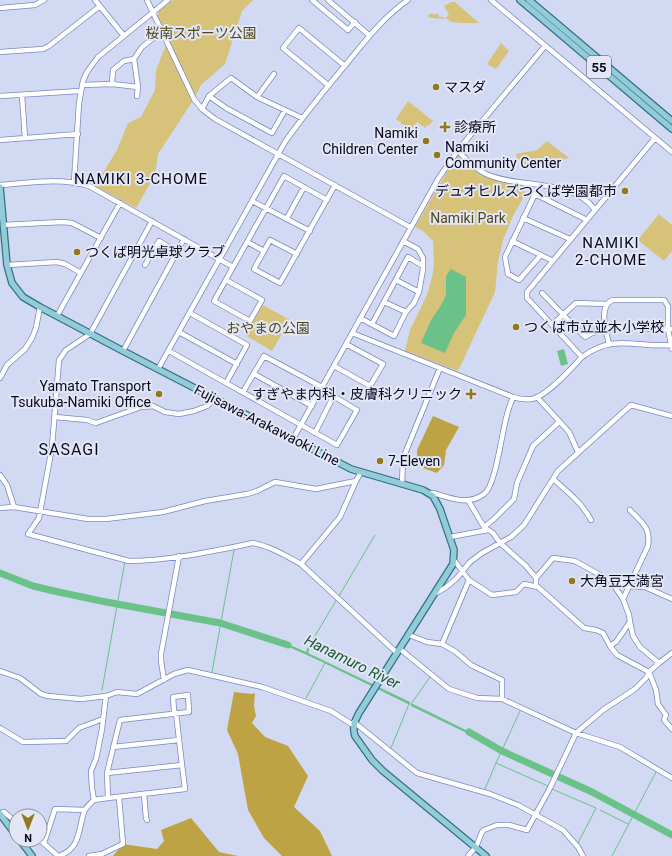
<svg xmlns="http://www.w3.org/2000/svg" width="672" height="856" font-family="Roboto,'Noto Sans JP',sans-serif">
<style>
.green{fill:#d6c279}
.forest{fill:#bda343}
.water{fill:#6ac289}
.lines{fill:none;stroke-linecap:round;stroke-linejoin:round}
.stream{stroke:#6ac289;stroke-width:1}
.river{stroke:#6ac289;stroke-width:7}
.minor-casing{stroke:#7987c3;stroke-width:6}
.major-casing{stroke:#337286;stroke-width:8}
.minor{stroke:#fff;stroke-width:4.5}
.major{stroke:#93ccd8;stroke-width:5.5}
.poi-dot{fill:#8f781e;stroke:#e3e6f4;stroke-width:1.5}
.labels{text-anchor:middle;stroke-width:4;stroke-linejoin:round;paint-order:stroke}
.shield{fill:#e3e6f4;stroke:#494b5f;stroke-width:1}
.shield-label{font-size:13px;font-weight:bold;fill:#07091f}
.park-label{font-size:14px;fill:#50451d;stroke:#e3e6f4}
.poi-label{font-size:14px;fill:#07091f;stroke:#e3e6f4;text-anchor:start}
.street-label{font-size:14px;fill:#07091f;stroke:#e3e6f4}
.neighbourhood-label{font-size:15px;letter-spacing:1px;fill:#07091f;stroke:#e3e6f4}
.water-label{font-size:15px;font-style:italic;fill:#1a5a35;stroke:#e3e6f4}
.quarter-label{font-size:16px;letter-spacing:1px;fill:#07091f;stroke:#e3e6f4}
</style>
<rect width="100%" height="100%" fill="#d2d9f3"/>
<path class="green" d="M173,0h80l-11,11 -17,53 -24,21 -7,14 -36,55 -3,21 -19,33 -41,-22 22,-36 11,-27 13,-6 14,-27 1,-20 12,-30 -11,-21 2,-8z
M451,2h4l24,21h-19l-2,-4 1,4 -8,-1 -3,-3 -17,-1 -4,-2 5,-3 2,2 3,-2 3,5 2,-2 2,3 5,-4 -5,-9z
M501,43l8,8 -13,18 -9,-5z
M408,101l25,20 -5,5 -2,-2 1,2 -2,2 -8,-6 -7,8 -14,-11z
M547,141l22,17 -43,9 -9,-9 -1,-4 21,-4z
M461,148l19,23 12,5 36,5 -6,19 -9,16 -10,24 -5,22 -3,30 -37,79 -53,-20 5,-21 17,-35 6,-22 1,-10 -1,-22 -10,-10 -8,-4z
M659,214l13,11v26l-8,10 -26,-21z
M263,305l27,15 -18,31 -27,-16z"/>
<path class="forest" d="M433,416l26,11 -13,23 -2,15 -7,8 -20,-7v-16z
M234,692l18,2 3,-1 -1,13 2,10 -4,7 13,14 23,9 20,30 -14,31 26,24 12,25h-50l-18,-18 -16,-28 -10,-56 -11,-24z
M191,818l28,34 19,4h-125l10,-12 34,5 7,-8 -3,-11z"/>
<path class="water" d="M451,269l15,8v38l-12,18 -9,20 -24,-10 10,-23 9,-13 6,-12v-19z
M564,349l4,15 -7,2 -4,-15z
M281,641l25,11 2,-6 2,1 -2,6 102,49v3l-90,-44 -40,-18z
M411,703l67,33 -1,2 -66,-32z"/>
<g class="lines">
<path class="stream" d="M339,596l36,-61
M309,646l28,-47
M212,672l22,-122
M102,690l23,-129
M306,698l19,-35
M411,704l19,-27
M520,711l-24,52 52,23
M391,748l18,-44
M485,789l11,-26
M552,789l44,19 -18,35
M600,810l28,14
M612,856l44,-84"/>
<path class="river" d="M0,573l33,13 21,5 47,10 119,22 68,22
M469,732l33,19 90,41 80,43"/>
<g class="minor-casing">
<path id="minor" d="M95,0l29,36
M147,0l47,99 8,10 13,10 195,108
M312,0l36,30 7,-8
M328,0l41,35
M491,0l181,152
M0,8l35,-3 9,-5
M0,52l43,-3 6,-3 51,-40
M112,84l1,-14 11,-9 10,-2
M82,85l30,-1 26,3
M328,85l-45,-37 16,-20 46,38
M22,95l3,43
M0,96l80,-5
M137,96l1,-9 -4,-28 8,-12 19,-15
M209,96l17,12 46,25 13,-23
M257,97l17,-23
M202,109l7,-13 22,-18 26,19 45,21
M0,140l78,-6
M458,150c5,8 20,20 28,24 33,15 88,4 109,36
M74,182l5,-79 4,-22 4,-9 11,-15 70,-57
M0,185c29,-2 60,-8 89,1l144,81 14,-25 17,9 -10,18 26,14 55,-98
M252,201l58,30
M287,218l17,-31
M523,218l47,21
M152,221l-62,113 -24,16 -7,10 -7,87 -13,71 -11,16 101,27c39,0 85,-10 124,-18 17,3 33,13 48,21l96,89
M3,225l60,-3 9,1 29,15
M512,241l41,20
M247,242l37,-66 43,24
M264,251l6,-11 27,14
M541,255l-22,25 -11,-6 -3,-17 30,-63 52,26
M7,265l50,-3 8,2 16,9
M145,265l14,-24 18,11
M226,280l36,20 -12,21 -36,-20 19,-34
M396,280l23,12
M542,293l43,44c29,-19 56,-5 87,-8
M384,302l22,10
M57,316l63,-113
M360,318l34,18 12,-24 8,-9 5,-11 4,-23v-11l-5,-9 -15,-8
M372,324l36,-67 15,9
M552,325l24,-22 31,1
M179,332l58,32
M352,333l161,64c6,2 12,3 19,2 15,-3 39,-30 50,-42 33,-24 54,-9 90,-12
M609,344c-3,-12 -11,-39 4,-44h51l4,6v23l4,20
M123,351l61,-112
M169,351l57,32 21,-38 -57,-32
M582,357l-55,-59v-6l128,-154
M334,366l36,20 13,-22 -37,-20
M158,369l127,-227c21,-30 44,-57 67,-85 17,-21 33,-41 56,-57
M254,374l58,32
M0,378l7,-13 18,-16 7,-11 4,-10 4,-21
M226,383l111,62 20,-35c-13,-7 -24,-15 -36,-21
M243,392l21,-36 58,31
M537,397l32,35 9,20
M55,417l32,3 9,3 45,-16 12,-1 12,6 14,2 15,-3 13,-5 8,-7
M315,433l19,-38
M293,439l145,-260 20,-29 87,-104
M0,475l7,10 7,22
M553,479c15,13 29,24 38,41
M402,483l1,-23 3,-9 34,-83
M430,493h3c17,5 35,13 51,1 12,-8 18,-64 23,-79 1,-6 4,-12 6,-18
M468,500l16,27 9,6 7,10 26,23 10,12
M0,508l14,-1 74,12h18l57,-7 42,-11 42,-7 10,-3 18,-9 41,7 40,-8 5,-9
M484,527l10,-8 20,-20 3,-16 16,-37 26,-24
M450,537l38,-7
M454,560l15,20 23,15 24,-3 8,-8 14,3 46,41 12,2 7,3 7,13 7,9 32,17 7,18 2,14 8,11 -2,5 8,9
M301,564l39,-47 16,-36
M611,581l12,18
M536,586v-8l17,-20 22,3 36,20 18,5 16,1 27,12
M436,593l9,-5 11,-9 14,-17 12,-9 29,-16 13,-12 34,-54 73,-66 41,11
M630,622l3,14 7,11 19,16
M409,635l18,7 15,2 14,8 15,13 31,15v19
M442,644l27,-64
M610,646l6,-4 14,-20 -1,-7 -6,-16 25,-53c3,-19 -6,-23 -18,-36
M400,649l49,40 28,9 25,1 74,34 44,14 52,31
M0,671l20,7 21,16 7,2 33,3 25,-3 11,-4 20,2 37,-20 14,-4 74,17 69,24 22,14
M164,680l-3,-19v-7l18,-98
M354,722l63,51 73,21 28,11 45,25 15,17 5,9
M0,728l23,14 43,-1 13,-13 24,-9
M113,747l66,-7
M182,765l-6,-52 -2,-2 -1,-14 15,-2 1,17 -69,8 -13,53 1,25 77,-9 -3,-24
M107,773l75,-8
M144,794l2,24 1,2
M94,800l-2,-12 -1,-17 5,-12 6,-30 4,-33
M0,813l4,-1 12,10
M40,840l18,16
M44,843l11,-34 30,1
M59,856c22,-8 19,-26 25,-44 2,-5 7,-9 10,-12l14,-2
M89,856l13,-2 21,-10 -4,-46
M468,856l8,-9 6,-15 2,-2 13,-5h12l18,5 23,-42 26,-55 27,-23 32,-21 11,-11 3,-6 10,-9 13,-10"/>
</g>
<g class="major-casing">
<path id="major" d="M520,0l152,129
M529,0l143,121
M0,187l7,78 5,18 11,14 17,10 83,44 228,118 72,21 10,6 7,13 14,41 -1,14 -94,149c-4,8 -7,13 -4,23l17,24 11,11 103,85
M0,814l16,21
M20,840l12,16"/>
</g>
<use href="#minor" class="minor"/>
<use href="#major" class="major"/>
</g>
<g class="poi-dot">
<circle cx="436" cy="87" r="4"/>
<path d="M443 121h4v4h4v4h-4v4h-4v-4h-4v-4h4z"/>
<circle cx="426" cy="141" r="4"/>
<circle cx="437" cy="155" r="4"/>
<circle cx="625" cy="191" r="4"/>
<circle cx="77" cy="252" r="4"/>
<circle cx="516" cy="327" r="4"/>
<circle cx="159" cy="394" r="4"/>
<path d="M469 388h4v4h4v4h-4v4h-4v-4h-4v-4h4z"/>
<circle cx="380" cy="461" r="4"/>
<circle cx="572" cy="581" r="4"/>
</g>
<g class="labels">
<rect class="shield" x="587" y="56" width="24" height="22" rx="3"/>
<g class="shield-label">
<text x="599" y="72">55</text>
</g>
<g class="park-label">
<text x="201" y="38">桜南スポーツ公園</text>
<text x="468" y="223">Namiki Park</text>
<text x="268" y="333">おやまの公園</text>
</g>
<g class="poi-label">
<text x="444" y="92">マスダ</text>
<text x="454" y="132">診療所</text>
<text x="418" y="138" text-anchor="end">Namiki<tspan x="418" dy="16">Children Center</tspan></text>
<text x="445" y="152">Namiki<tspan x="445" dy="16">Community Center</tspan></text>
<text x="617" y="196" text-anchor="end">デュオヒルズつくば学園都市</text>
<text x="85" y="257">つくば明光卓球クラブ</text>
<text x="524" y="332">つくば市立並木小学校</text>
<text x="151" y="391" text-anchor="end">Yamato Transport<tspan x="151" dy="16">Tsukuba-Namiki Office</tspan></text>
<text x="462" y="399" text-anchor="end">すぎやま内科・皮膚科クリニック</text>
<text x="388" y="466">7-Eleven</text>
<text x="580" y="586">大角豆天満宮</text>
</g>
<g class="street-label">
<text transform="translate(267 425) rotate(27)" y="5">Fujisawa-Arakawaoki Line</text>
</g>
<g class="neighbourhood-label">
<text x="141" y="184">NAMIKI 3-CHOME</text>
<text x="611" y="248">NAMIKI<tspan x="611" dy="17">2-CHOME</tspan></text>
</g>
<g class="water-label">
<text transform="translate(352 662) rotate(26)" y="5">Hanamuro River</text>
</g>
<g class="quarter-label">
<text x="69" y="455">SASAGI</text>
</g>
</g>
<g transform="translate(28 828) rotate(180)"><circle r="19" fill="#e3e6f4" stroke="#8b8e9f"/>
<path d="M0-3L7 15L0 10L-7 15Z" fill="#8f781e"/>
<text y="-6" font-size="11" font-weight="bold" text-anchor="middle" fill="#07091f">N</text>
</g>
</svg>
